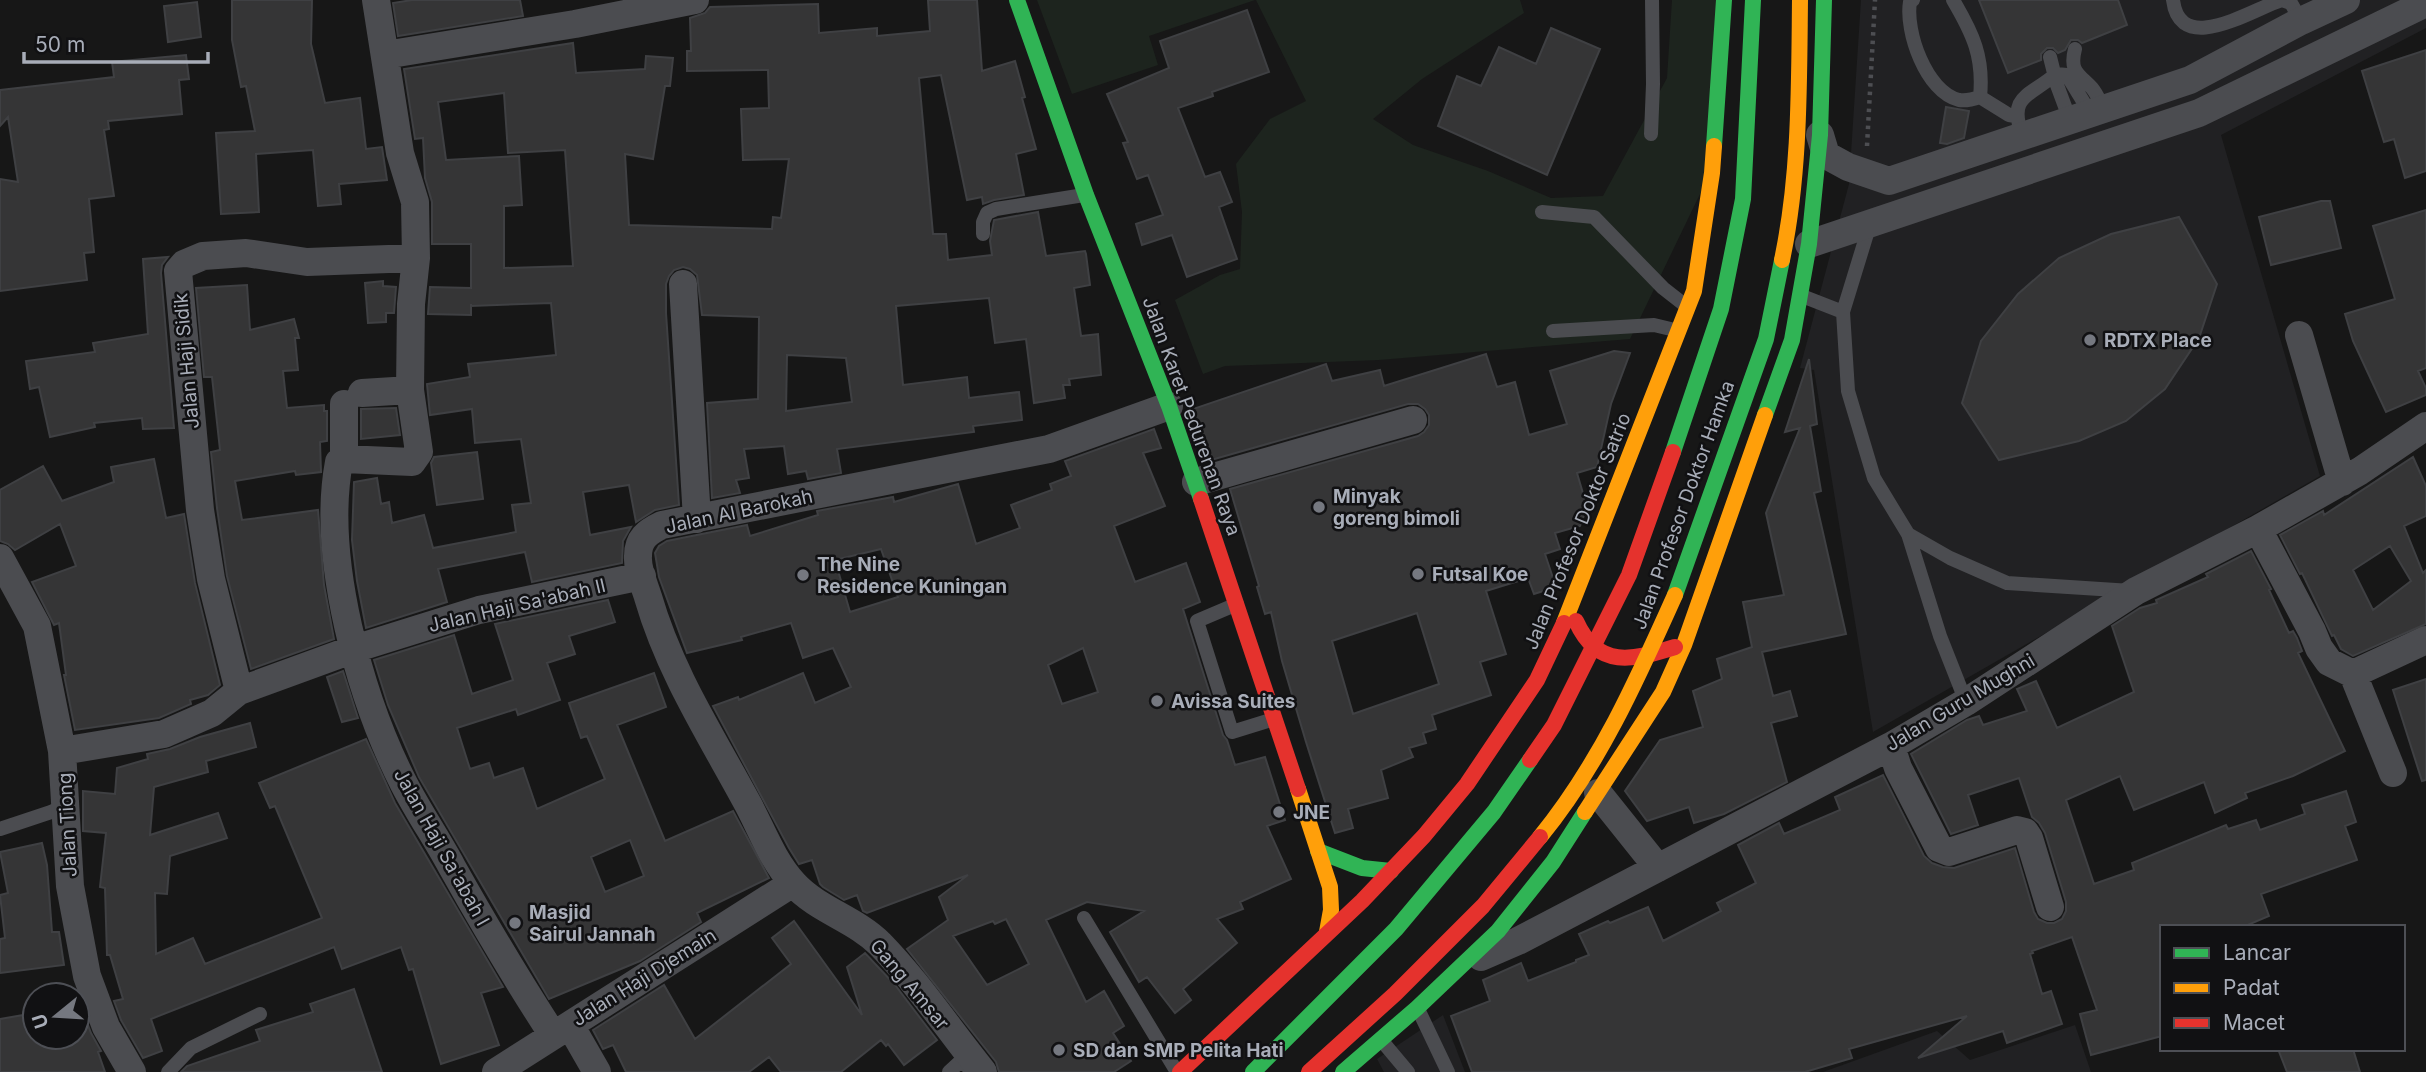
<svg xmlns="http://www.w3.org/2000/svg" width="2426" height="1072" font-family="Inter,sans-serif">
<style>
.built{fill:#212123}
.green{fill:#1d241e}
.building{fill:#353536;stroke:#3f4043;stroke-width:2;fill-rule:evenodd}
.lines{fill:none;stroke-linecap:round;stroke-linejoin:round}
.path{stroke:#4d4e52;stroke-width:4.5;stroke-dasharray:3.5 5;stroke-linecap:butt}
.lane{stroke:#4b4c50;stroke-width:14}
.street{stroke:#4b4c50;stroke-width:28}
.fast{stroke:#30b455;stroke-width:16}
.slow{stroke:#ff9f0a;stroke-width:16}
.jam{stroke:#e5322d;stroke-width:16}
.fast-bridge{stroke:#30b455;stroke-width:16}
.slow-bridge{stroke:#ff9f0a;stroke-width:16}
.jam-bridge{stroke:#e5322d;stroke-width:16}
.poi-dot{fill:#757880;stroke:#111113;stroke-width:2.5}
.labels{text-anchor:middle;stroke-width:5;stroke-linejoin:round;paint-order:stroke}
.poi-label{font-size:19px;font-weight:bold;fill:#a8adb8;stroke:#111113;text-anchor:start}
.street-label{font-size:19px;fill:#a8adb8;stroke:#111113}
</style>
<rect width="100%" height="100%" fill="#171717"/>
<path class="built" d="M1861,0h565v28l-205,107 99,341 -447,256 -59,-362 -14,-2 49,-184z
M1443,1015l22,57h-81l-7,-13z
M2075,1025l16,47h-268l114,-41 33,29z"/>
<path class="green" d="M1037,0h218l-106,36 9,29 -86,29z
M1256,0h264l4,13 -102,66 -49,40 40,26 75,26 63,27 52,-2 64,-118 5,-78h50l-9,167 -83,172 -251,21 -154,6 -22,8 -28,-74 45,-25 20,-6 2,-57 -6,-48 34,-45 36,-18z"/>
<path class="building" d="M232,0h80l-1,44 14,59 35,-5 6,51 16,-2 5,33 -48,4 2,20 -23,2 -5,-56 -57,4 3,58 -38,2 -5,-81 39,-2 -9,-45 -5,1 -9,-47z
M412,0h108l3,16 -125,20 -5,-33z
M928,0h49l5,71 33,-10 10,36 -3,1 14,51 -20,5 8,41 -30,5 -11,4 -1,-7 -15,3 -26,-125 -22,3 14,156h13l2,26 44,-5 -2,-14 4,-21 44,-8 8,44 39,-5 1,3 4,31 -16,3 7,48 17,-2 3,41 -32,4 1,6h-7l2,13 -31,5 -8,-64 -31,4 -6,-45 -93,8 7,79 64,-8 2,21 50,-6 3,28 -49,6 1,6 -137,17 4,24 -33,6 -2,-8 -18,3 -4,-28 -40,3 5,29 -13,2 4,13 -28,5 -5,-95 51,-4 1,-82 -57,-2 -5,-40 -7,-6 -7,-2 -9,3 -5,6 -3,8v29l13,192 -24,5 -19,12 -7,-37 -46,7 7,43 41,-8 -8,14 -1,22 -90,19 -7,-30 -87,17 9,33 -81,26 -9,-47 -5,-41 2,-58 23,-4 4,26 8,-2 3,21 32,-8 9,33 83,-16 -4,-27 19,-2 -10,-64 -46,4 -3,-34 -42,6 -3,-31 43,-7 -2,-13 88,-9 -5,-52 -80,3v-2v11l-43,-1 2,-27 41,1v-44h-39v-42l-7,-24 -2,-40 -8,1 -11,-70 169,-26 3,30 69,-4 1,-13 27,2 -3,28h-5l-12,73 -28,-5 4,71 143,4 1,-12 8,1 8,-59 -46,1 -2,-51 28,-1 -1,-38 -81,1v-20h4l-1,-33 15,-5 5,-6 108,-3 1,29 58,-5v8l53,-5zM504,93l4,60 57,-3 8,116 -69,2v-62l18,-1 -3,-49 -73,4 -8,-58zM787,355l59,3 6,44 -66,9z
M1979,0h139l9,25 -45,18 -4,-3h-7l-6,10 -7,3 -5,-5h-6l-6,6v6l-33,13z
M197,2l4,35 -33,5 -4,-36z
M1247,10l22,62 -57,20 1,4 -35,12 27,69 15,-5 12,30 -13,5 18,52 -50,18 -15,-42 -30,10 -6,-21 27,-9 -15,-40 -11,4 -14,-36 5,-1 -21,-48 62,-26 -9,-27z
M1551,28l49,21 -53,126 -109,-49 19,-50 24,10 18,-39 37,17z
M2426,50v121l-21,7 -11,-39 -10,3 -22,-71z
M186,55l3,24 -10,1 3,34 -74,7 1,8 -5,1 10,66 -25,3 5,53 -10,1 3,27 -87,11v-112l18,3 -10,-65 -8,9v-36l114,-13 -2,-15z
M1946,107l23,4 -5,27 -17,6 -7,-1z
M2321,201h9l11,47 -70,17 -12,-48z
M2426,210v158l-8,3 8,17v7l-40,17 -33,-71 -8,-27 50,-15 -22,-73z
M2179,217l38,67 -18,54 -34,51 -39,32 -47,20 -80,19 -37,-57 19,-62 37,-47 41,-36 52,-24z
M168,257l-6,8 -1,8 13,155 -31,1 -1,-11 -48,5 1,4 -45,10 -11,-50 -9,2 -4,-28 69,-9 -2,-9 55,-9 -5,-75z
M383,281v5l13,1 -2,26h-8v9l-18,1 -3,-40z
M247,285l3,45 44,-11 5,19h-4l3,32 -15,1 4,37 37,-3v6h3v30l-7,1 1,30 -25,3 -1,-4 -60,10 7,39 76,-10 6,75 10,54 -83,30 -24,-93 -10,-68 -6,-56 9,-2 -8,-73h-8l-8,-89z
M1614,351l16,2 -19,51 -14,63 -20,6 10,34 -7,19 -25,7 5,16 -15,5 11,33 -22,7 -6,-16 -42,13 20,63 -26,8 11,33 -59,20 4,14 -13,4 3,10 -17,5 4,9 -32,13 7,28 -40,11 5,19 -18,5 -29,-91 -24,-81 -11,-49 -6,2 -8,-27 2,-1 -29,-97 188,-53 6,-4 5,-7v-10l-4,-6 -7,-5h-10l-197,56 -18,-51 133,-45 6,17 48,-11 4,16 102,-32 11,33 18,-5 14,53 38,-11 -17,-53zM1417,613l22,71 -86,30 -21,-73z
M1809,359l8,65 -7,2 11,65 -7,2 32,141 -84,18 11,44 17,-5 7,25 -26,7 16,59 -63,32 -30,9 -5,-16 -42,14 -22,-30 35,-51 43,-13 -10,-36 29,-12 -5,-20 35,-12 -9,-45 41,-7 -18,-82 34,-85 -15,4z
M396,408l4,27 -39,4v-30z
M1154,429l7,19 -18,5 22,53 -51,20 21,56 51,-19 14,39 -17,7 40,126 4,5 8,25 30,-8 20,63 -18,6 24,53 -51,23 3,7 -26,10 20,24 -54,46 8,11 -16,13 -28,-36 -8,5 -29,-50 34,-21 -57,-9 -41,18 40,82 18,-11 20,35 -11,7 18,28 -17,11h-115l-3,-10 -89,-113 41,-29 -9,-23 29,-22 -101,38 -4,-2 -6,-16 -13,5 -21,-13 -3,-3 -8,-24 -13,4 -10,-16 -76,-142 25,-9 1,3 64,-27 12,30 36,-16 -18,-39 -30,10 -12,-35 -50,14 1,3 -55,13 -28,-76 -4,-24 4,-7 8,-5 80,-16 3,11 68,-21 -1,-4 76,-14 1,5 64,-18 18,60 44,-16 -9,-23 41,-15 -2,-6 21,-8 -6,-15zM881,549l17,48 -48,15 -15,-52zM1083,648l15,44 -36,12 -14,-39zM1006,919l23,45 -42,21 -34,-49 40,-15 2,3z
M477,452l6,47 -46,6 -6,-42 3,-6z
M2413,457l13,29v30l-22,10 19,47 3,-3v54l-73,32 -12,-7 -7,-14 -2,1 -30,-63 -2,1 -20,-39 43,-24 1,4zM2390,546l21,35 -38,29 -20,-40z
M154,459l12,59 18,-4 11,69 25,102 -12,10 -18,5 1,4 -32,14 -84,12 -11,-55h2l-7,-52 -5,2 -22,-43 44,-16 -16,-42 -45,26 -7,-6 -8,-3v-51l43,-24 19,35 52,-19 -3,-15z
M2251,551l20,38 -2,1 20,43 4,-2 4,7 5,13 -4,2 47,98 -52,25 -48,17 2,5 -32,15 -11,-31 -70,28 -14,-34 -54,24 28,84 40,-14 -2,-7 94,-38 2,4 28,-9 4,10 45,-16 -3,-9 44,-14 10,31 -11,4 12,34 -96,34 8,22 -26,11h-81v109l-71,19 -11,-41 17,-4 -25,-73 -40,14 1,2 -3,1 12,40 9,-3 11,33 -55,19 -4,-12 -85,27 49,-42 -118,33 3,9 -47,14h-333l-21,-56 39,-15 -7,-21 38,-17 7,18 48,-19v-2l13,-5 -10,-21 29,-13 2,2 38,-16 15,34 58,-30 -4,-8 39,-20 -18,-38 41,-22 5,11 56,-24 -5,-13 48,-22 41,81 8,7 11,4 11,1 61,-20 19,64 4,7 9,4h7l8,-4 4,-8v-9l-21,-69 -6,-10 -7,-6 -13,-39 -51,17 10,30 -27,9 -40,-80 56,-34 12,-4 4,9 44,-14 -10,-22 19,-8 21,47 77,-36 -22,-66 28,-18 17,-5 -1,-3 52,-23 -2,-3z
M608,600l7,22 -46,14 6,18 -28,9 13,37 -42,15 -2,-6 -59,19 13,41 19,-6 5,15 29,-10 14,41 68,-30 -18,-43 -6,2 -12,-35 85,-30 12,34 -49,18 48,116 68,-30 36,67 -72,35 4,9 -61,39 -91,38 -130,-222 -31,-72 -14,-45 80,-25 18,59 41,-14 -18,-56zM630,840l14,36 -39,16 -14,-35z
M343,671l15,47 -16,4 -15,-45z
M2426,679v101l-4,1 -29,-91z
M250,723l6,24 -50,14 2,11 -54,15 -4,48 68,-22 9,25 -57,18 -3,38 -12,-1 1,61 37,-16 12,26 117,-46 -47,-112 -5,2 -11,-25 107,-44 29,64 108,184 -22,6 18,52 -58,19 -28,-95 -4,1 -8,-23 -59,22 -8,-22 -183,72 11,32 -19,7 -22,-38 -7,-19 9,-2 -13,-44h-3l-2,-67 -5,-1 6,-54 -23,-2v-40l32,3 2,-26 31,-9 -1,-5 23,-5 30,-12z
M42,843l5,22 5,67h7l5,33 -64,8v-34l5,-1 -5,-43 8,-2 -8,-41z
M794,921l68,94 -15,-48 18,-14 30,32 42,55 -33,25 -16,-21 -2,2 -5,-6 -40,32h-60l-12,-15 -20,15h-123l-13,-27 -10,4 -10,-19 71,-45 31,54 96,-75 -19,-26z
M354,989l28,83h-201l6,-6 73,-25 -4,-11 57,-18 -3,-8z
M78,999l13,34 10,18 -3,1 7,20h-105v-53l35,-6v24h42z
M2278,1049h75l7,23h-73z"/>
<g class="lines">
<path class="path" d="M1867,146l8,-146"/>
<path class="lane" d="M1913,0l-3,2c-5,29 16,90 49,98 7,1 15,-1 21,-3 4,-40 -7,-63 -27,-97
M2173,0c7,58 81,8 109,0l9,3 10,18
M2075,49c-6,23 4,25 17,39 5,6 8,14 12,21
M2050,57l7,28 13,35
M1980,97l29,18 6,1
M1651,134l2,-50 -1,-84
M2022,135c-14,-40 7,-38 34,-61l11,1 19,31 8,6
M1542,212l52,5 69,71 23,18
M1870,224l-27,88 5,79 26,87 34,56 32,102 26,66
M983,234v-12l4,-9 9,-4 88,-14
M1802,296l41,16
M1553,331l101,-6 25,6
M1908,534l42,24 57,25 124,8
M1237,604l-40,17 35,111 42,-13
M0,829l51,-17 14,-7
M1084,918l93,154
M1418,1009l30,63
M1382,1041l26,31
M168,1072l23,-24 69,-34
M949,1072l13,-12 9,11"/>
<path class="street" d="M385,55l190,-31 120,-24
M1820,135l6,20 22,12 41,14 301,-101 111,-59 45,-21
M1809,244l390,-131 227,-110
M683,284l14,235
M2299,335l43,147
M362,393l48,-3
M344,404v55l-5,3c-18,96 21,236 65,322 15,29 33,55 48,83 32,57 65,113 101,168
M344,459l68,3 7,-10 -9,-62 1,-86 5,-46 -1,-56 -15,-49 -24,-153
M1196,482l217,-62
M2258,529l54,102 7,17 10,14 24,12 40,99
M0,558l37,68 25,125 8,135 17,90 19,51 26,45
M2353,674l73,-34
M239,691l-28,-112 -11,-69 -22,-239 6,-7 19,-8 43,-3 61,9 109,-4
M1891,746l7,22 41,80 10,4 68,-22 8,2 4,6 21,69
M62,751l102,-17 48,-21 27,-22 115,-42 125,-39 163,-34
M1598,793l60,75
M1481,957l37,-16 373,-195 75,-44 170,-111 122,-62 102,-58 66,-45
M570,1025l27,47
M496,1072l297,-189
M983,1072c-34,-42 -65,-89 -103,-128 -25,-25 -62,-34 -86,-60 -21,-23 -31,-51 -45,-78 -37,-69 -79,-133 -101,-209 -4,-13 -11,-28 -10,-41 0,-17 9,-24 24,-31l387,-76 120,-43"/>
<path class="fast" d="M1017,0l69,195 83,211 32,93
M1714,146l10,-146
M1765,415l27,-75 17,-96 11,-109 4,-135
M1318,851l44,17 29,3
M1343,1072l74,-64 81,-77 55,-69 32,-50"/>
<path class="slow" d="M1564,623l130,-332 18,-118 2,-27
M1298,789l32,98 1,23 -4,22
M1585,812l78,-120 21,-47 81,-230"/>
<path class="jam" d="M1201,499l97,290
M1576,621c22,49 57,39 99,26
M1180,1072l182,-171 62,-65 43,-52 70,-104 27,-57"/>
<path class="fast-bridge" d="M1673,452l48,-143 22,-110 10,-199
M1675,595l91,-256 16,-79
M1253,1072l143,-143 98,-117 36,-52"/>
<path class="slow-bridge" d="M1782,260c18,-85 17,-173 18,-260
M1540,837c59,-72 97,-157 135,-242"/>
<path class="jam-bridge" d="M1530,760l24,-35 75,-150 44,-123
M1309,1072l86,-78 88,-88 57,-69"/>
</g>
<g class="poi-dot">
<circle cx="2090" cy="340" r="7"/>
<circle cx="1319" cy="507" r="7"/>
<circle cx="1418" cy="574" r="7"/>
<circle cx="803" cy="575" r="7"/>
<circle cx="1157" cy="701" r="7"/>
<circle cx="1279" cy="812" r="7"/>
<circle cx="515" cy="923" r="7"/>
<circle cx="1059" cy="1050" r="7"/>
</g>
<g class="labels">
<g class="poi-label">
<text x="2104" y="347">RDTX Place</text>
<text x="1333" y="503">Minyak<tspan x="1333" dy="22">goreng bimoli</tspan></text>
<text x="817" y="571">The Nine<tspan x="817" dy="22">Residence Kuningan</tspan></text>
<text x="1432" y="581">Futsal Koe</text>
<text x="1171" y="708">Avissa Suites</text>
<text x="1293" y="819">JNE</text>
<text x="529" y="919">Masjid<tspan x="529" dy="22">Sairul Jannah</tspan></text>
<text x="1073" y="1057">SD dan SMP Pelita Hati</text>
</g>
<g class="street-label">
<text transform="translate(186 361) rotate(-95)" y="7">Jalan Haji Sidik</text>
<text transform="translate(1192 416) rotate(70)" y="7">Jalan Karet Pedurenan Raya</text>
<text transform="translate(1683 505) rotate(-70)" y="7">Jalan Profesor Doktor Hamka</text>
<text transform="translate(739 511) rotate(-12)" y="7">Jalan Al Barokah</text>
<text transform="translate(1577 531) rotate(-68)" y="7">Jalan Profesor Doktor Satrio</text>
<text transform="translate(517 605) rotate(-13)" y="7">Jalan Haji Sa'abah II</text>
<text transform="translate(1960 702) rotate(-31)" y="7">Jalan Guru Mughni</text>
<text transform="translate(67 825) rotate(-93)" y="7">Jalan Tiong</text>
<text transform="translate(442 847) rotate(61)" y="7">Jalan Haji Sa'abah I</text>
<text transform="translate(644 977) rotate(-32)" y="7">Jalan Haji Djemain</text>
<text transform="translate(910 984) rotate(50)" y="7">Gang Amsar</text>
</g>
</g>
<rect x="2160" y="925" width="245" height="126" fill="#111113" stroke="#4d4f55" stroke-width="2"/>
<rect x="2174" y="948" width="35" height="10" fill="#30b455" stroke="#4d4f55" stroke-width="2"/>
<text x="2223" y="960" font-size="21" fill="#a8adb8">Lancar</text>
<rect x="2174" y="983" width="35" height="10" fill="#ff9f0a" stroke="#4d4f55" stroke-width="2"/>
<text x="2223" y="995" font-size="21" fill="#a8adb8">Padat</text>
<rect x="2174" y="1018" width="35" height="10" fill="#e5322d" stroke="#4d4f55" stroke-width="2"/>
<text x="2223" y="1030" font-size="21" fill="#a8adb8">Macet</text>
<g transform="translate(56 1016) rotate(252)"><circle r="33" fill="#111113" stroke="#4d4f55" stroke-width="2"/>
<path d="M0-5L12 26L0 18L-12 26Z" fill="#757880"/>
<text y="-10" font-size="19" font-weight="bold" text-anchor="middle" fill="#a8adb8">U</text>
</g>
<path d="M24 52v10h184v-10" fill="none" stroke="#a8adb8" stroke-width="3.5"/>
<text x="35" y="52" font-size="21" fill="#a8adb8" stroke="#111113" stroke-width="5" paint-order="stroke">50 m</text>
</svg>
